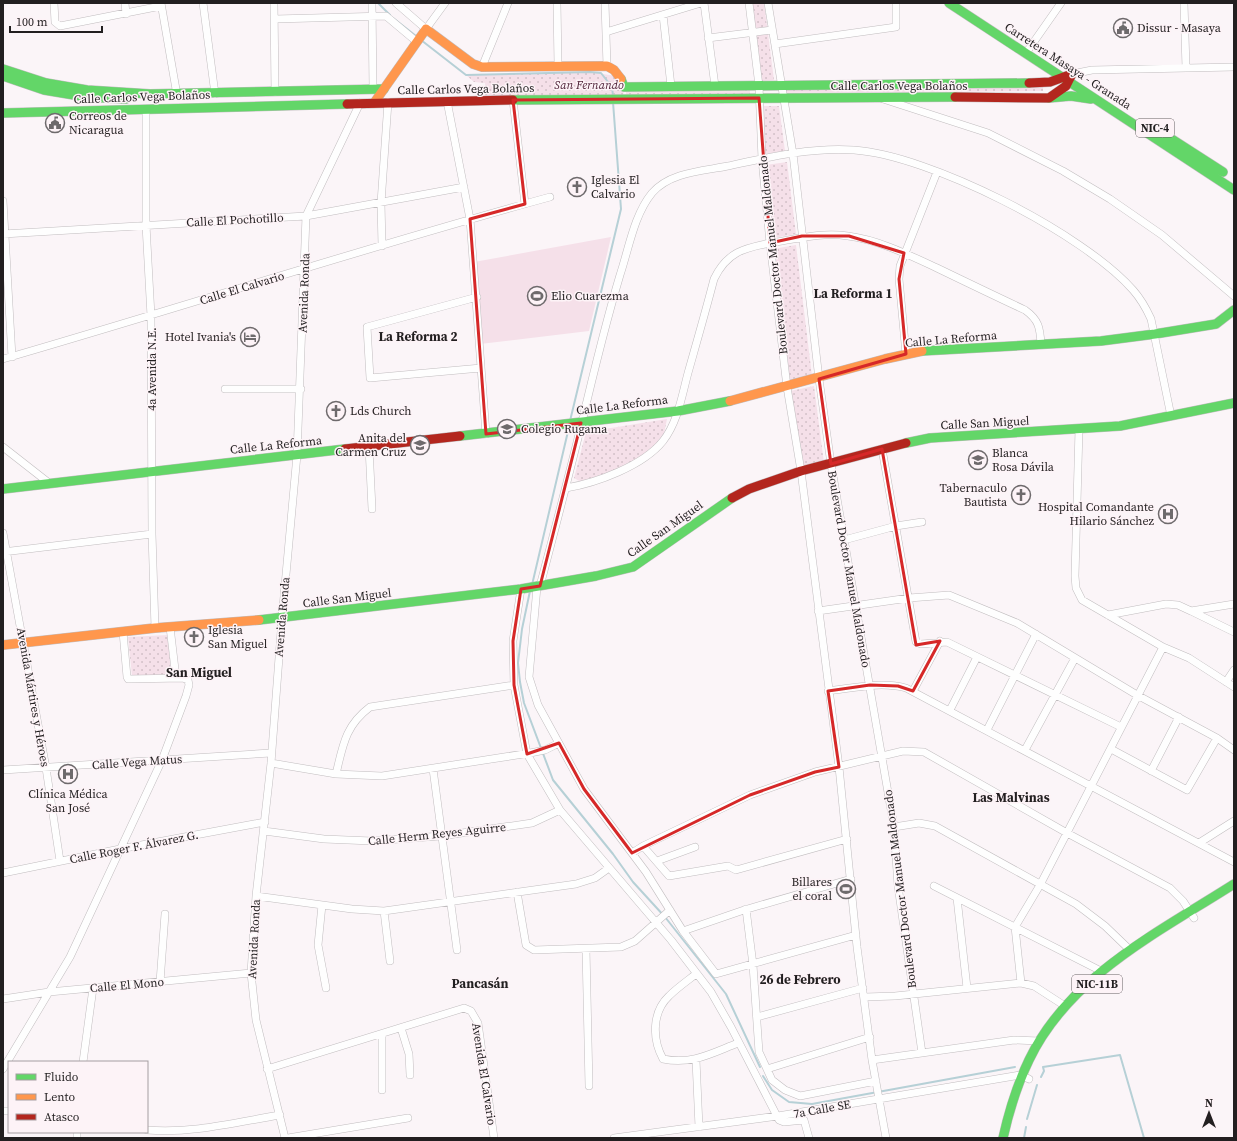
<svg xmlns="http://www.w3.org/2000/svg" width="1237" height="1141" font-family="'Source Serif 4',serif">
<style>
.grass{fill:#f5e0e9}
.park{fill:url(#park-dots)}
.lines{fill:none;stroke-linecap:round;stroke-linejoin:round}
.stream{stroke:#b6d0d6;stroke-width:2}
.street-casing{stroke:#c1bdbf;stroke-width:8}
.fast-casing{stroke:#c1bdbf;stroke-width:10}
.slow-casing{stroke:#c1bdbf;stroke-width:10}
.jam-casing{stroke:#c1bdbf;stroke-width:10}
.street{stroke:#fefefe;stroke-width:7}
.fast{stroke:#63d668;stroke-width:9}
.slow{stroke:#ff974d;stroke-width:9}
.jam{stroke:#b3261e;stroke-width:9}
.marked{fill:none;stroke:#d62828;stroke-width:3;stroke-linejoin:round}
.labels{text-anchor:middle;stroke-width:3;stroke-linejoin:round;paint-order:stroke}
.shield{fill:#fdf3f7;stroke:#645f60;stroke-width:1}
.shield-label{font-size:11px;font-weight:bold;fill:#221f20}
.poi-label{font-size:12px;fill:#221f20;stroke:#fdf3f7;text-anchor:start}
.street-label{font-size:12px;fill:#221f20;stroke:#fdf3f7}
.park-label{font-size:12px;font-style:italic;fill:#502339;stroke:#fdf3f7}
.neighbourhood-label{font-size:13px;font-weight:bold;fill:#221f20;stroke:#fdf3f7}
</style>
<defs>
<pattern id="park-dots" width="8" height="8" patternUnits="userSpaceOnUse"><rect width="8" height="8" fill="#f5e0e9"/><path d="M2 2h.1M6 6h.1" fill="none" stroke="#d2c0c8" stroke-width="1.8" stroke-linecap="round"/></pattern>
</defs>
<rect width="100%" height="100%" fill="#fbf5f8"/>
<path class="grass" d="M611,237l-22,94 -109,13 -6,-82z"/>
<path class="park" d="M752,3h12l10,77 -13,1z
M590,72l26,4 8,11 -1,12 -138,1v-17l-11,-1 -8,-7z
M785,87h258v4l-258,2z
M750,89v7l-124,2v-7z
M761,106h18l6,45 -20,3z
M787,162l9,72 -23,4 -7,-73z
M796,245l16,131 -22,4 -17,-131z
M814,386l10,77 -21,3 -13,-75z
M667,419l-4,19 -18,15 -26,17 -38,12 -7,-4 12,-46z
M168,635l3,39 -39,2 -4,-39z"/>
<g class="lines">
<path class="stream" d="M378,3l12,12
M393,18l23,18
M421,40l45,35 124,-3 11,1 11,14 1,9
M570,421l51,-212 -8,-107
M532,585l37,-158
M530,591l-8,38 -4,34 2,19 4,21 29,77 60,74 20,28 32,35 61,77 34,73
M763,1076l9,14 17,12 23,2 203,-37
M1041,1077l3,-6 -1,-4 77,-12 24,83
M1027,1119l10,-34
M1024,1138l2,-11"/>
<g class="street-casing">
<path id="street" d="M54,3l1,19 5,4 101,-20
M125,3l1,11
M161,3l16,92
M203,3l12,91
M274,3l1,89
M372,3l1,86
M396,3l30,26 19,-26
M557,3l1,62
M605,3l2,63
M704,3l11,83
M749,3l10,83 3,73 8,84 17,144 14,84 38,296 18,180 15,113 14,78
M768,3l25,151 26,225 12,85 63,363 4,59 24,167
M1184,3l2,65
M663,15l8,71
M275,19l111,-3 31,26
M606,32l95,-29
M708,38l64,-8
M775,44l121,-17v-24
M1026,53l35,-50
M482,67l26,-64
M1072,74l20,-4 142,-3
M883,99l105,34 75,38 47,28 52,36 72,61
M513,100l12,104
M447,101l23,118 16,215
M146,109v116l5,91 1,218 3,94
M3,201l9,156
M3,234l303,-18 158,-29
M382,246l-1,-43 7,-101
M477,297l-110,30 3,51 111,-10
M906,354l-7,-75 1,-13 37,-94
M3,359c183,-53 364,-112 547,-162
M225,389h76
M1079,429l-4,147 1,12 6,12 81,47 26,11 45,29
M3,447l46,36
M369,447l3,62
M882,449l34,193 5,2 26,-2 174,85
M566,488c30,-5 77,-22 97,-47 15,-19 19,-46 25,-68 9,-32 18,-63 26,-94 13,-27 30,-31 56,-36 26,-4 51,-11 78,-7 31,4 61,19 89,32 29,14 58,28 88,42 14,10 15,18 16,34
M3,533l43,235 14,93
M844,540l52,-14 26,-4
M3,552l149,-18
M540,586c14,-53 28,-107 41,-160 12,-51 24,-101 39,-151 9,-27 14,-60 32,-82 18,-21 51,-22 76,-27 41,-9 84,-19 126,-16 75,5 229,83 279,140 8,9 13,18 18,29l20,97
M537,587l-8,90 9,28 46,84 62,83 37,59 33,43 140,-39
M521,589l-8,52 1,44 13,69 33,56 111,130 40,52 20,35 48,93 5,2 20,-2 5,18
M818,611l91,-13 40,-3 68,28 120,72 80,43 17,12
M1191,611l43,21
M1108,615l58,-11 12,1 13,6 43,-7
M170,627l6,51
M1226,682l8,-12
M828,691c25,-3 53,-10 78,-3l328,174
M913,691l27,-50
M950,710l27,-53
M987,730l49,-96
M1111,749l76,41 30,-52
M1025,750l50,-92
M271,763l65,11 46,2 148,-23 15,-3 14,-7
M433,769l24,181
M3,770l268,-17
M1151,771l28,-54
M336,774c7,-29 9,-48 34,-67l144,-22
M894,827l25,-4 16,3 141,78 29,22 25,24
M264,831l60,8 48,2 69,-5 91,-13 28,-13
M1199,843l35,-22
M643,846l107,-51 65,-23 88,-21 21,1 143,81 103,55 13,13 11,17
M632,853l11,-7 26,30 59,-10 8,4 111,-31
M657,861l38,-14
M3,873l117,-24 145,-27
M934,886l167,85
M517,892l9,53 8,5 87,-3 14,-6 35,-31
M256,896l96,13 32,2 192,-27 19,-6 14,-10
M957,898l10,90
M322,905l-4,40 8,43
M746,909l7,56 6,87 13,28 13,10 15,6 76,-15
M384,911l6,50
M683,931l61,-21 107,-31
M586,949l3,137
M696,974c-9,7 -19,14 -27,22 -17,16 -17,43 -6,63 29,6 49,-6 75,-16
M160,982l5,-68
M1021,983l-6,-56 25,-42 123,-238
M865,997l30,-1 126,-13 13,3 31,20
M3,999l46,-7 202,-19
M757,1017l106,-29
M401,1028l8,26 1,21
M382,1034v56
M696,1060l3,67
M872,1060l142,-20 25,1
M83,1062l10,-74
M3,1069l67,-112 92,-197 24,-64 3,-11 -1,-5 -5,-2 -55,1 -1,-2 -4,-45
M267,1069l197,-61 7,3 7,12 16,115
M767,1069l103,-32
M3,1111h6
M147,1130c44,4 90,-8 133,-15
M77,1132v6
M285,1138l-29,-118 -5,-47 5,-77 15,-133 11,-145 15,-163 9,-239 54,-113
M288,1138l120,-20
M614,1138l164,-22 242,-41 9,4"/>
</g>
<g class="fast-casing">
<path id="fast" d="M949,3l285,187
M3,69l43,14 41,7 63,4 234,-5
M3,76l41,14 42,7 40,2
M621,79l3,8 405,-4
M1049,98l22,-2 20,3
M513,100l442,-3
M3,113l344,-9
M1167,136l56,36
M922,351l179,-10 54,-7 61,-10 18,-14
M460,436l218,-25 52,-10
M906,443l24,-5 190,-12 114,-23
M3,489l342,-40
M259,620l262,-31 75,-13 37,-9 99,-69
M1003,1138c6,-27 14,-53 26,-78 40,-84 130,-128 205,-176"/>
</g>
<g class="slow-casing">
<path id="slow" d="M374,103l52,-74 47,35 9,3 125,-1 7,4 7,9
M730,401l155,-42 37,-8
M3,645l152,-17 104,-8"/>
</g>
<g class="jam-casing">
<path id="jam" d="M955,97l94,1 17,-12 6,-12 -22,8 -21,1
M347,104l166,-4
M345,449l115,-13
M732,498l17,-9 52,-18 105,-28"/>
</g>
<use href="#street" class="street"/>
<use href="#fast" class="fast"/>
<use href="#slow" class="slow"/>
<use href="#jam" class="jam"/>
</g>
<path class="marked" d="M759,98l11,145 32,-7h47l55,17 -5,26 7,75 -87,25 12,85 51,-15 34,196 24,-4 -27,50 -15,-5 -28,-1 -42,6 11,76 -24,5 -65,23 -118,58 -48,-64 -25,-46 -32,11 -13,-69 -1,-44 8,-52 19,-3 41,-163 -95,11 -16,-215 55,-15 -12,-104z"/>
<defs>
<g id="civic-ring" transform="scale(1)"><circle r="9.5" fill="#fdf3f7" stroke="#6e6a6c" stroke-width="1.5"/><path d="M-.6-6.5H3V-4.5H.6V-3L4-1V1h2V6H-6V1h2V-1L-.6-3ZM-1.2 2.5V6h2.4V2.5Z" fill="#6e6a6c"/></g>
<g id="church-ring" transform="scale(1)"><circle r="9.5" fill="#fdf3f7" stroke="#6e6a6c" stroke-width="1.5"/><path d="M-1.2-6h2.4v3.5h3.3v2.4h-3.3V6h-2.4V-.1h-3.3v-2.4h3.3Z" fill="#6e6a6c"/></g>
<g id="stadium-ring" transform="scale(1)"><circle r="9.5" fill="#fdf3f7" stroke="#6e6a6c" stroke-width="1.5"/><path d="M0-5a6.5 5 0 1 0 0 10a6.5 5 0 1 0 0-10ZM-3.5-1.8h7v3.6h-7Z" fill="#6e6a6c"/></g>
<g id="hotel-ring" transform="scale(1)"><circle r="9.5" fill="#fdf3f7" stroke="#6e6a6c" stroke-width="1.5"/><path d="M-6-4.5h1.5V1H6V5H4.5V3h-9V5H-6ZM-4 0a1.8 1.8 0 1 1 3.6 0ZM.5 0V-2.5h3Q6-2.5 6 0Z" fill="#6e6a6c"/></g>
<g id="university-ring" transform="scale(1)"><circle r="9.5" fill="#fdf3f7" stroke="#6e6a6c" stroke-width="1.5"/><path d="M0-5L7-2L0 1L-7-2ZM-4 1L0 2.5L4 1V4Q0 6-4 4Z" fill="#6e6a6c"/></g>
<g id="hospital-ring" transform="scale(1)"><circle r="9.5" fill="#fdf3f7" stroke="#6e6a6c" stroke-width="1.5"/><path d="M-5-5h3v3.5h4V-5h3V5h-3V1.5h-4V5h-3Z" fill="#6e6a6c"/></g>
</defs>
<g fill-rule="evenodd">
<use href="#civic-ring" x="1123" y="28"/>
<use href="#civic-ring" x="55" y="123"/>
<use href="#church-ring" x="577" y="187"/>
<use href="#stadium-ring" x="537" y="296"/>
<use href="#hotel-ring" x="250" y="337"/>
<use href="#church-ring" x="336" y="411"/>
<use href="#university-ring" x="507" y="429"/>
<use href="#university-ring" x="420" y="445"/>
<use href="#university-ring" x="978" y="460"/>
<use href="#church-ring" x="1021" y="495"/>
<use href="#hospital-ring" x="1168" y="514"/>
<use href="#church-ring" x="194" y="637"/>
<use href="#hospital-ring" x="68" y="774"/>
<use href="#stadium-ring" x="846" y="889"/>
</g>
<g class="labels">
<g class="shield">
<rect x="1136" y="119" width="38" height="18" rx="3"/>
<rect x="1072" y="975" width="50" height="18" rx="3"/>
</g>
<g class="shield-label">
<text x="1155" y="132">NIC-4</text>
<text x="1097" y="988">NIC-11B</text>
</g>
<g class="poi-label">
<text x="1137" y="32">Dissur - Masaya</text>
<text x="69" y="120">Correos de<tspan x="69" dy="14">Nicaragua</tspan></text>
<text x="591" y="184">Iglesia El<tspan x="591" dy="14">Calvario</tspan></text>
<text x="551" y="300">Elio Cuarezma</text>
<text x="236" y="341" text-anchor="end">Hotel Ivania's</text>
<text x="350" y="415">Lds Church</text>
<text x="521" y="433">Colegio Rugama</text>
<text x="406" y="442" text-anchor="end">Anita del<tspan x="406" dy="14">Carmen Cruz</tspan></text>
<text x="992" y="457">Blanca<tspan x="992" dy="14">Rosa Dávila</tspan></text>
<text x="1007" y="492" text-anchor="end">Tabernaculo<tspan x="1007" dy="14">Bautista</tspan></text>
<text x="1154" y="511" text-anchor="end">Hospital Comandante<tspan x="1154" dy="14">Hilario Sánchez</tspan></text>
<text x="208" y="634">Iglesia<tspan x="208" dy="14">San Miguel</tspan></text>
<text x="68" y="798" text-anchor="middle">Clínica Médica<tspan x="68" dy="14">San José</tspan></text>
<text x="832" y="886" text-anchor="end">Billares<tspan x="832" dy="14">el coral</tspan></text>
</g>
<g class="street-label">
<text transform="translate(1068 66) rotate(33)" y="4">Carretera Masaya - Granada</text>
<text x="899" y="90">Calle Carlos Vega Bolaños</text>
<text transform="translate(466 89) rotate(-1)" y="4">Calle Carlos Vega Bolaños</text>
<text transform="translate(142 97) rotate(-2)" y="4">Calle Carlos Vega Bolaños</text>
<text transform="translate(235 220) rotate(-3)" y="4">Calle El Pochotillo</text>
<text transform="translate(773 255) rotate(-96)" y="4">Boulevard Doctor Manuel Maldonado</text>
<text transform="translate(242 288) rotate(-17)" y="4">Calle El Calvario</text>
<text transform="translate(304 293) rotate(-88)" y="4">Avenida Ronda</text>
<text transform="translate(951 339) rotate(-5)" y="4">Calle La Reforma</text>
<text transform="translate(152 369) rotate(-90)" y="4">4a Avenida N.E.</text>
<text transform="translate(622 405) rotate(-7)" y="4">Calle La Reforma</text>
<text transform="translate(985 423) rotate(-3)" y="4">Calle San Miguel</text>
<text transform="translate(276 445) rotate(-6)" y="4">Calle La Reforma</text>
<text transform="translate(665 529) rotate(-35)" y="4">Calle San Miguel</text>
<text transform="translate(849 569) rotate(80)" y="4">Boulevard Doctor Manuel Maldonado</text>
<text transform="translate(347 598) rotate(-7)" y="4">Calle San Miguel</text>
<text transform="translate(282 617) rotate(-85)" y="4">Avenida Ronda</text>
<text transform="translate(33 697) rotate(80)" y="4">Avenida Mártires y Héroes</text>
<text transform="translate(137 762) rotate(-4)" y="4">Calle Vega Matus</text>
<text transform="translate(437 834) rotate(-6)" y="4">Calle Herm Reyes Aguirre</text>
<text transform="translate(134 847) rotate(-11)" y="4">Calle Roger F. Álvarez G.</text>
<text transform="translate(900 889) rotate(-97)" y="4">Boulevard Doctor Manuel Maldonado</text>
<text transform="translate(254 939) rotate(-87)" y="4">Avenida Ronda</text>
<text transform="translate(127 985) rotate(-5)" y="4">Calle El Mono</text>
<text transform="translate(484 1074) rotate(81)" y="4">Avenida El Calvario</text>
<text transform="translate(822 1109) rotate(-10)" y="4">7a Calle SE</text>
</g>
<g class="park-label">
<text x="589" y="89">San Fernando</text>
</g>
<g class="neighbourhood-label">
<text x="853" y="298">La Reforma 1</text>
<text x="418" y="341">La Reforma 2</text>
<text x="199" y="677">San Miguel</text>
<text x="1011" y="802">Las Malvinas</text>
<text x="800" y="984">26 de Febrero</text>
<text x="480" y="988">Pancasán</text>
</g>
</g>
<rect width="1237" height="1141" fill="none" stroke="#221f20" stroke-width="8"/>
<rect x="8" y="1061" width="140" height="72" fill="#fdf3f7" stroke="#a59ea1"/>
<rect x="16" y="1074" width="20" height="6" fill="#63d668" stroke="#a59ea1"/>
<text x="44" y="1081" font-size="12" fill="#221f20">Fluido</text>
<rect x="16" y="1094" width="20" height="6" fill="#ff974d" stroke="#a59ea1"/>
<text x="44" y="1101" font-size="12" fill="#221f20">Lento</text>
<rect x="16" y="1114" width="20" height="6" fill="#b3261e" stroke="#a59ea1"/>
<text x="44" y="1121" font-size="12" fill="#221f20">Atasco</text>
<g transform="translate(1209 1113)" stroke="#fdf3f7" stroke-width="3" paint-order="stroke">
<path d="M0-3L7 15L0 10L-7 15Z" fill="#221f20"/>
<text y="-6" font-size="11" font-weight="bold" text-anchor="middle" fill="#221f20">N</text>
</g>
<path d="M10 26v6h92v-6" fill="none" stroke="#221f20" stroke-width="2"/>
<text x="16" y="26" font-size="12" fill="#221f20" stroke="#fdf3f7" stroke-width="3" paint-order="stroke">100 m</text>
</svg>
